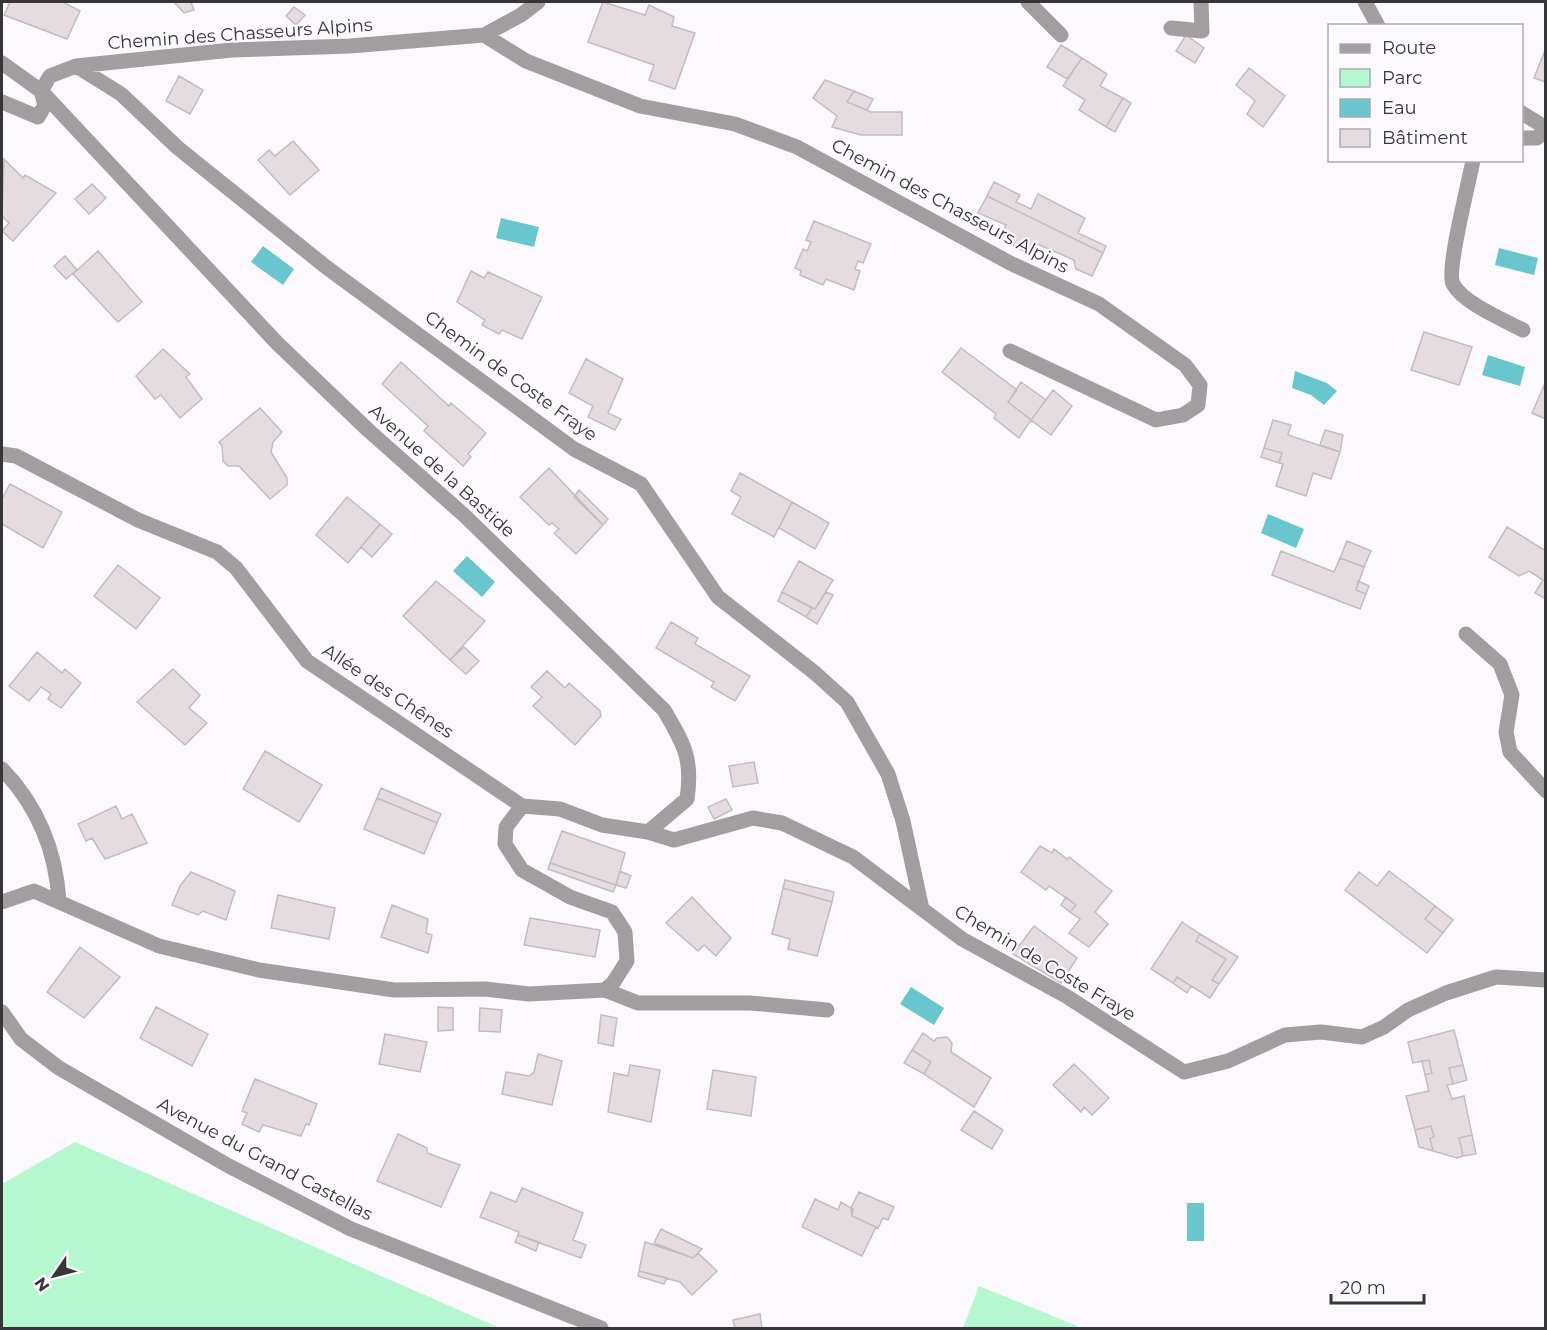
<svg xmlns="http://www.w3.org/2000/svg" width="1547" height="1330" font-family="Montserrat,sans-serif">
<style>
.green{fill:#b5f7ce}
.water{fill:#69c5ce}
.building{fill:#e4dcdf;stroke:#c4bbbf;stroke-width:1.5}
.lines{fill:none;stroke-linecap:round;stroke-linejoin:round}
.minor{stroke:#a29e9f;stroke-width:15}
.labels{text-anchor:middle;stroke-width:4.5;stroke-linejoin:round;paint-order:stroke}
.street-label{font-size:18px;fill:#363538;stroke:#fbf8fe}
</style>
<rect width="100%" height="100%" fill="#fbf8fe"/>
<path class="green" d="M75,1142l425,186h-498v-144z
M979,1286l103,42h-119z"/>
<path class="water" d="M501,218l38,9 -5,20 -38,-9z
M263,246l31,23 -11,16 -32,-23z
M1499,248l39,10 -4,17 -39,-10z
M1488,355l37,12 -5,19 -38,-11z
M1295,371l32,12 10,8 -13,14 -13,-10 -19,-7z
M1268,514l36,15 -8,19 -35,-15z
M467,556l28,26 -13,15 -29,-26z
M911,987l33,21 -10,17 -34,-21z
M1187,1203h17v38h-17z"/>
<path class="building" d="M10,2h53l17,9 -13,28 -63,-24z
M174,2h17l3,8 -10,3z
M603,2l42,13 4,-10 25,12 -2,9 23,7 -20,56 -26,-9 5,-15 -66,-23z
M294,7l11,8 -9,10 -10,-9z
M1186,35l18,13 -9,15 -19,-12z
M1061,45l21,13 -15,21 -20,-12z
M1546,48v34l-12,-4z
M1082,58l25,16 -7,12 23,12 -17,29 -27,-17 6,-10 -22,-14z
M1249,68l36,28 -22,31 -16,-13 8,-13 -19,-16z
M179,76l24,14 -13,24 -24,-13z
M825,80l29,11 -7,11 24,10h31v23h-41l-29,-8 5,-11 -24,-18z
M854,91l19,8 -6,11 -20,-8z
M1123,98l8,5 -16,29 -9,-5z
M293,141l26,29 -29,25 -32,-35 11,-10 6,6z
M4,159l19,19 2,-3 31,18 -43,48 -11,-10 7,-8 -7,-7z
M994,182l26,13 -4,7 15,7 7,-15 47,24 -7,15 28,13 -3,7 -116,-57z
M92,184l14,14 -17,16 -14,-15z
M987,196l116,57 -11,23 -16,-7 -2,-9 -41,-18 -4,12 -29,-16 6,-13 -28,-12z
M814,221l57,23 -8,19 -5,-2 -3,8 5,2 -6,19 -28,-11 -3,6 -23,-10 1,-4 -6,-3 8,-19 4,2 4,-9 -5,-2z
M98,251l44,51 -24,20 -45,-48z
M65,256l12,14 -11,9 -12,-13z
M471,271l13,7 4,-6 54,25 -20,42 -20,-9 -3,4 -17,-9 3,-5 -28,-18z
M1424,332l48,15 -13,38 -48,-15z
M961,348l56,42 -9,12 23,18 -12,18 -25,-20 2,-4 -54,-42z
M163,349l27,25 -4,3 16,22 -22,19 -19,-23 -6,4 -19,-23z
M586,359l37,20 -15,34 13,6 -6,11 -27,-13 5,-11 -24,-13z
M401,362l48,44 2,-3 35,30 -18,21 3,3 -8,9 -39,-35 4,-5 -46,-42z
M1546,381v38l-14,-6z
M1021,382l25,18 -15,20 -23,-18z
M1053,390l19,16 -21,29 -20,-15z
M260,408l22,24 -9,10 -2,10 16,26v7l-17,14 -31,-33h-11l-5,-5 -1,-15 -3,-4z
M1273,420l18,5 -3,10 52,17 -9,27 -18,-6 -7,23 -30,-10 7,-22 -4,-1 3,-10 -18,-5z
M1325,430l18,5 -3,17 -20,-7z
M1264,448l18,5 -3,10 -18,-6z
M549,468l54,57 -27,29 -22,-21 5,-4 -7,-6 -3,2 -29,-28z
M740,473l52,29 -18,35 -42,-23 9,-17 -10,-6z
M10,484l52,28 -19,36 -41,-24v-25z
M579,490l29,29 -5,6 -29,-28z
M347,497l33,27 -32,39 -32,-28z
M792,502l37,21 -14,26 -36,-21z
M380,524l12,10 -20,23 -11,-10z
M1507,527l39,24v48l-11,-6 8,-13 -14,-9 -10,5 -30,-19z
M1347,541l24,10 -7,16 -24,-9z
M1281,551l53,21 6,-14 24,9 -8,23 10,4 -6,15 -88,-34z
M799,561l34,19 -18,29 -33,-17z
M118,565l42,33 -24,31 -42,-33z
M436,581l49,40 -35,39 -47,-44z
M1358,581l11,5 -3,8 -10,-4z
M782,592l30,16 -6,9 -28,-16z
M826,592l7,3 -16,29 -11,-7 6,-9 3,1z
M671,622l27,16 -3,6 55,32 -15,25 -24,-14 3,-5 -58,-34z
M464,647l15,14 -13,13 -16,-14z
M37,652l25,21 3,-4 16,14 -20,25 -13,-9 3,-5 -10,-7 -12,14 -20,-15z
M173,669l27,26 -11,13 18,15 -22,22 -48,-43z
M547,671l18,17 4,-5 31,28 1,5 -26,29 -42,-39 9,-9 -11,-10z
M265,751l57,34 -23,37 -56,-33z
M754,762l4,21 -25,4 -4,-21z
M381,788l60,26 -4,9 -60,-25z
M377,798l60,25 -13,31 -60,-25z
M726,799l6,11 -18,9 -6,-12z
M116,806l6,13 10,-5 15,29 -42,16 -13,-21 -6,3 -8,-17z
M562,831l63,22 -9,32 -66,-22z
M1040,846l12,7 2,-4 13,10 2,-2 43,34 -17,21 13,12 -19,23 -20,-14 11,-14 -10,-7 6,-7 -27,-19 -3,4 -25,-18z
M550,863l66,22 -3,7 -65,-23z
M620,871l11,5 -5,12 -10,-3z
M1389,871l46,35 -10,13 18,14 -16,20 -82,-63 14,-18 18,14z
M191,872l44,19 -9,29 -23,-9 -5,4 -26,-10 8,-19z
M785,880l49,12 -2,10 -49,-14z
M783,888l49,14 -15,54 -29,-7 2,-10 -18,-5z
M278,895l57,13 -6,31 -58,-11z
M692,897l39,41 -15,18 -12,-11 -6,6 -32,-28z
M1066,897l10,8 -6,7 -9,-7z
M392,905l36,14 -2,14 6,2 -4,18 -47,-16z
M1435,906l18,14 -10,13 -18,-14z
M530,918l70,12 -5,27 -71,-12z
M1182,922l18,12 -4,7 30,18 -14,21 7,4 -9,14 -33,-21 -4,6 -22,-14z
M1034,926l43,32 -16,25 -48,-29z
M1200,934l38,23 -19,27 -7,-4 14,-21 -30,-18z
M80,947l40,30 -36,41 -37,-26z
M1177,977l14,9 -4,7 -14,-10z
M156,1007l52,27 -16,32 -52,-28z
M438,1007l15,1v22l-15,1z
M480,1008l22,2 -2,22 -21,-1z
M601,1015l16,3 -4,28 -15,-3z
M1454,1030l9,35 -14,3 4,16 -6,1 5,14 12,-3 8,39 -13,3 4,18 -6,2 -24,-7 -3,-13 4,-1 -3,-11 -16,4 -9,-34 23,-5 -4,-16 7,-2 -3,-13 -16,3 -5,-21z
M923,1033l11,8 3,-3 10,-1 5,6 -1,9 40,26 -17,29 -50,-33 7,-12 -19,-12z
M385,1034l42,8 -7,30 -41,-8z
M912,1050l19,12 -7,12 -20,-11z
M538,1054l24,7 -10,44 -50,-11 4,-22 23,4 5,-4z
M1429,1060l3,13 -7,2 -3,-14z
M1074,1064l35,34 -17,17 -8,-8 -3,5 -28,-27z
M630,1065l30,5 -9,52 -43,-10 6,-39 14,3z
M1463,1065l4,15 -14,4 -4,-16z
M713,1070l43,7 -5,39 -44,-7z
M255,1079l62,25 -8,21 -3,-1 -5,12 -38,-11 -4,7 -17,-8 5,-11 -5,-2z
M974,1111l29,19 -11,19 -31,-19z
M1431,1126l3,11 -4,1 3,13 -14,-4 -4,-17z
M398,1134l29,14v5l33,12 -19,42 -64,-26z
M1472,1135l4,19 -13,2 -4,-18z
M522,1188l61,25 -10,27 13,5 -5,13 -63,-23 1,-3 -39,-15 11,-25 25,10z
M859,1192l35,15 -6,13 -5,-2 -5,10 -26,-12 -1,-8z
M815,1199l23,11 3,-8 12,7 -1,7 24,11 -14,29 -60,-29z
M661,1229l41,20 -9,9 -39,-15z
M518,1235l21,7 -3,9 -21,-9z
M645,1242l48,16 5,-5 19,18 -25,24 -12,-13 -41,-11z
M639,1271l28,7 -3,6 -26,-8z
M760,1314l2,14h-27l-2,-8z"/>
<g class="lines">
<path class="minor" d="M1028,2l33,33
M1365,2l13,24
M1171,28l31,3 -1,-29
M484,35l42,26 114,45 95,18 62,23 213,116 89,41 86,61 15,20 -2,20 -15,10 -27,5 -146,-69
M2,63l39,28 236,252 91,87 97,86 199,194c20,34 29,49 23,89l-39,33 -46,-7 -42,-16 -38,-3
M76,66l45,28 57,54 148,119 248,182 67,35 77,113 97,76 32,29 41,72 15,47 19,88 40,30 104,57 118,76 44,-11 57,-26 36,-3 41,5 22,-10 24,-17 38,-17 50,-16 50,3
M2,102l36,15 7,-12 -4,-14 9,-15 26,-10 156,-16 118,-4 134,-11 37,-20 17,-13
M1522,113l24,15
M1522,138h15l9,-10
M1473,160c-4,23 -27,110 -20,124 10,19 51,36 70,46
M2,454l14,2 122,64 79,32 19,16 71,93 215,145
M1466,634l34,30 12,31 -6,37 4,20 36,39
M2,769c35,36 54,82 57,132
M648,832l26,8 79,-22 29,5 71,34 69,52
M2,902l32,-11 125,55 100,24 135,20 91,-1 44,5 76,-4 8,-7 14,-22 -2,-29 -13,-20 -42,-15 -48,-27 -17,-26 1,-17 16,-21
M605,990l33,13h112l77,7
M2,1012l19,27 38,29 168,97 124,64 250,99"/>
</g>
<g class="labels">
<g class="street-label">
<text transform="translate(240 34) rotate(-4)" y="6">Chemin des Chasseurs Alpins</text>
<text transform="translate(950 206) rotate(28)" y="6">Chemin des Chasseurs Alpins</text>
<text transform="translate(511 376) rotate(36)" y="6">Chemin de Coste Fraye</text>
<text transform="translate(442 471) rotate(42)" y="6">Avenue de la Bastide</text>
<text transform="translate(388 691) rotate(34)" y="6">Allée des Chênes</text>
<text transform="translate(1045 963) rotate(31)" y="6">Chemin de Coste Fraye</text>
<text transform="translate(265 1159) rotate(28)" y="6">Avenue du Grand Castellas</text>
</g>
</g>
<rect width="1547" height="1330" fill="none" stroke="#363538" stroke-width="6"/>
<rect x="1328" y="24" width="195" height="138" fill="#fbf8fe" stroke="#acaaaf" stroke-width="1.5"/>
<rect x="1340" y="44" width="30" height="9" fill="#a29e9f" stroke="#acaaaf" stroke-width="1.5"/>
<text x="1382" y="54" font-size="18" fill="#363538">Route</text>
<rect x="1340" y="69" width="30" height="18" fill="#b5f7ce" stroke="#acaaaf" stroke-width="1.5"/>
<text x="1382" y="84" font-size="18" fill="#363538">Parc</text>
<rect x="1340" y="99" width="30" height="18" fill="#69c5ce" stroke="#acaaaf" stroke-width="1.5"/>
<text x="1382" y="114" font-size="18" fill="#363538">Eau</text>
<rect x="1340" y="129" width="30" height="18" fill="#e4dcdf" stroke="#acaaaf" stroke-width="1.5"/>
<text x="1382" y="144" font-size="18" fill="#363538">Bâtiment</text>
<g transform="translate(54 1276) rotate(235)" stroke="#fbf8fe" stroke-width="4.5" paint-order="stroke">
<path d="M0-4.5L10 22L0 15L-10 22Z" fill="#363538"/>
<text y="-9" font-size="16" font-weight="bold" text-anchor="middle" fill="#363538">N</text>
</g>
<path d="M1331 1294v9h93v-9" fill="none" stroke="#363538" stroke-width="3"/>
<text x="1340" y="1294" font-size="18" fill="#363538" stroke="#fbf8fe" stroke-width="4.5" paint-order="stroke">20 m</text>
</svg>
